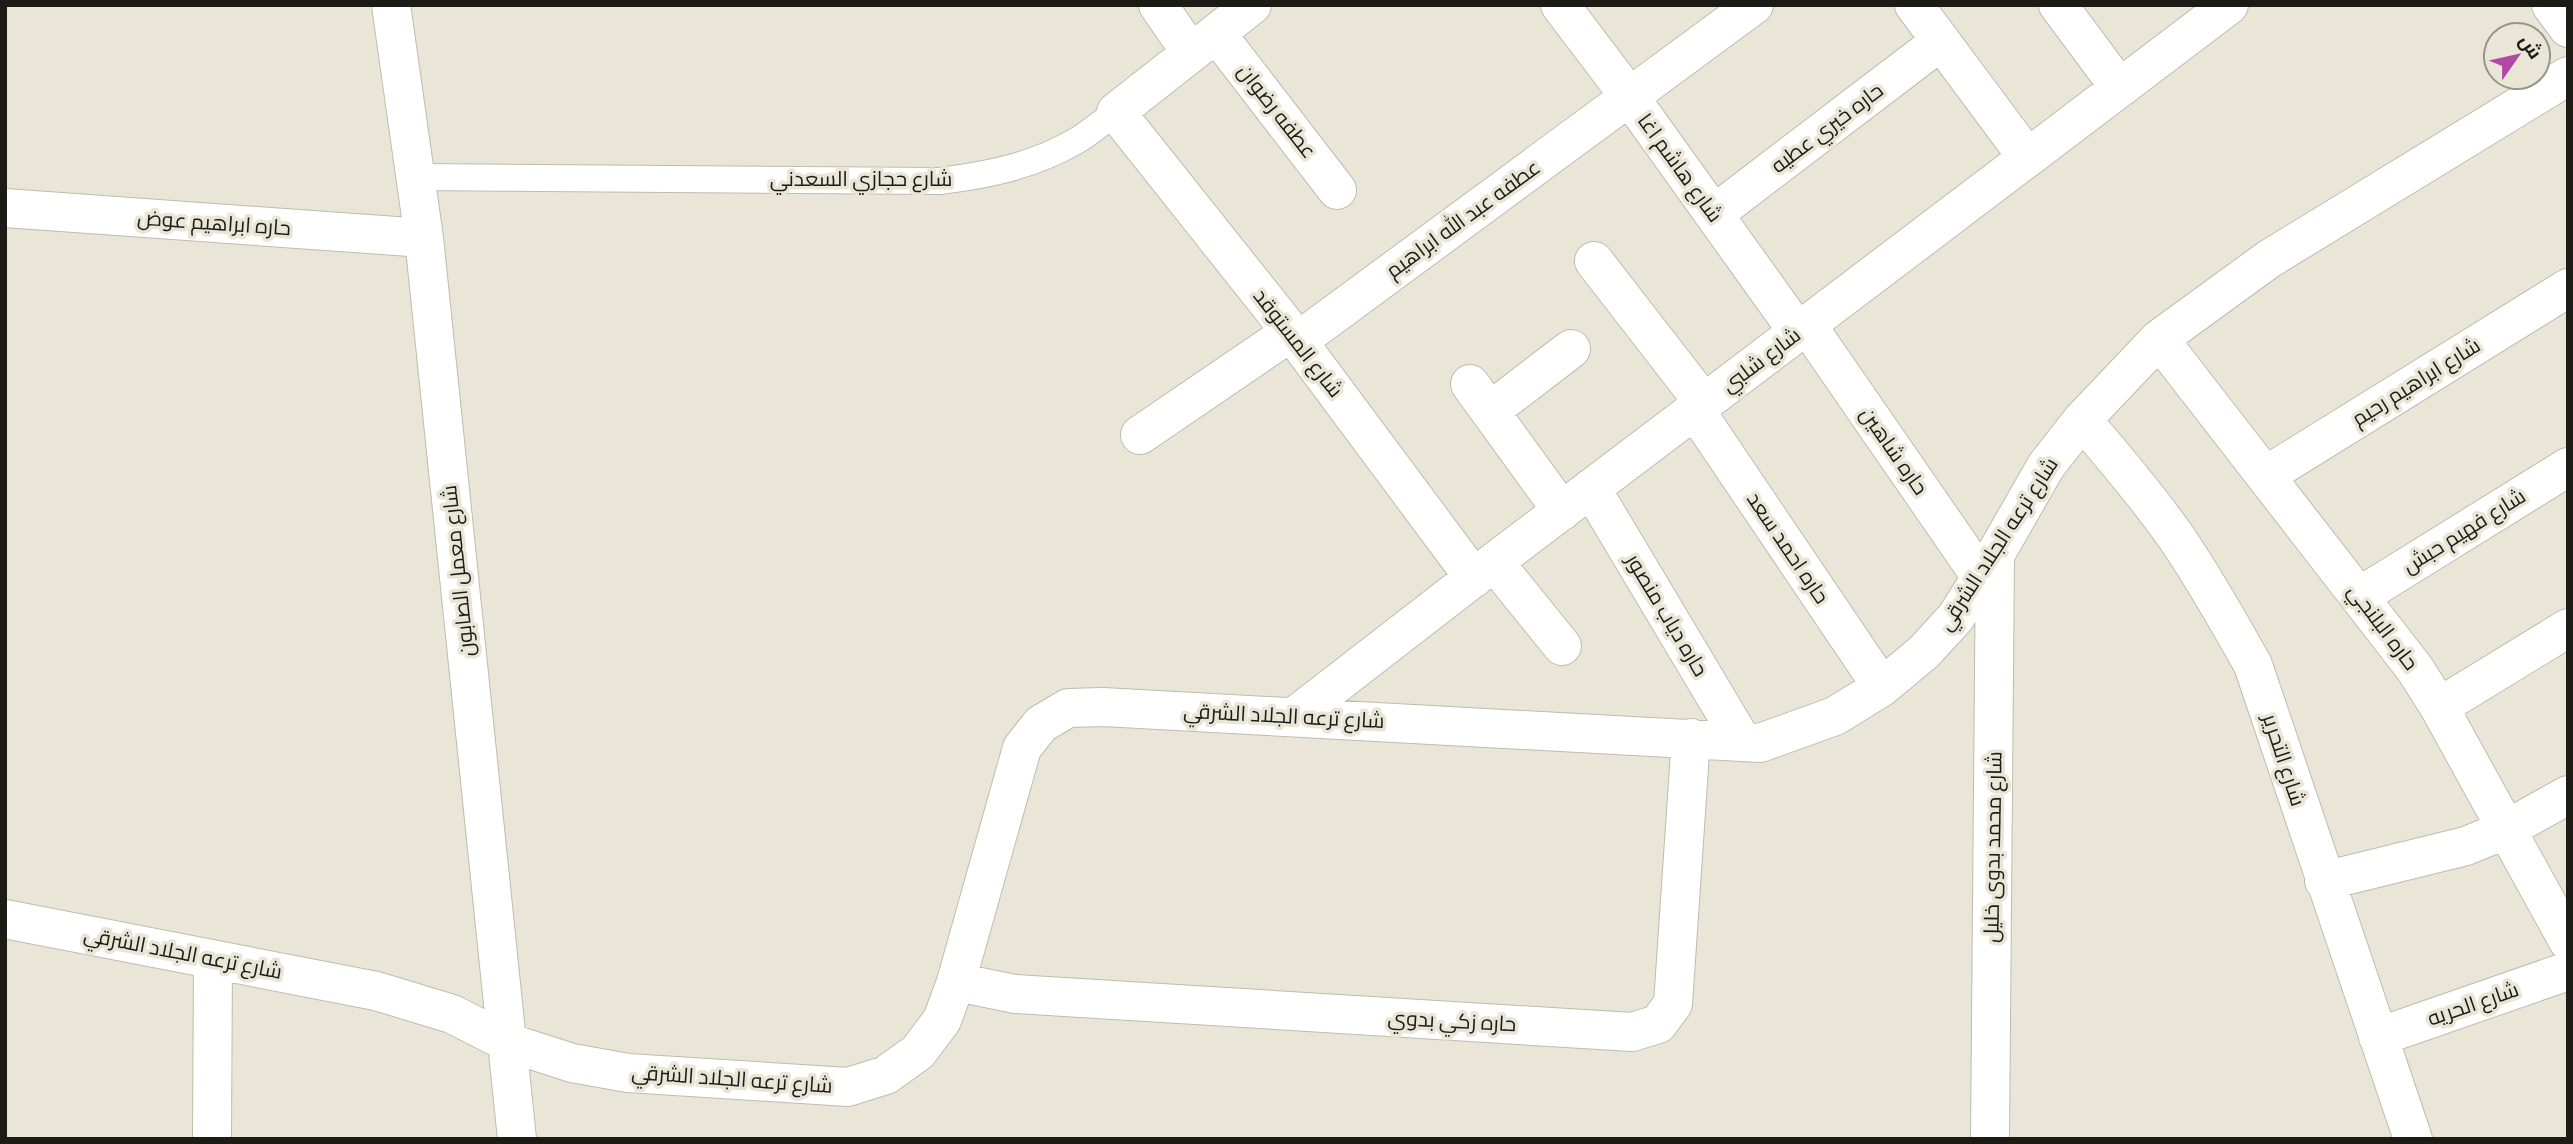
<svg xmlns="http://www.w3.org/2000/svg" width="2573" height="1144" font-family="'PT Sans Narrow',Cairo,sans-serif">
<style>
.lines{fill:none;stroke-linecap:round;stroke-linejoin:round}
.lane-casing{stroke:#bfbcae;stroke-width:28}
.street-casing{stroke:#bfbcae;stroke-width:40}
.lane{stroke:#fff;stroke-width:26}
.street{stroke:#fff;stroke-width:38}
.labels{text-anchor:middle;stroke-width:7;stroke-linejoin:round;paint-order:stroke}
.street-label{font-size:21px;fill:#1c1b16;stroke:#e9e6d8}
</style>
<rect width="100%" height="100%" fill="#e9e6d8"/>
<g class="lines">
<g class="lane-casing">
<path id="lane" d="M417,177l523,4c48,-6 93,-15 136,-40 14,-8 26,-19 40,-29"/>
</g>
<g class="street-casing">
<path id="street" d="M391,5l33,233 93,901
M1158,5l33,48
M1252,5l-136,107 175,220 183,246
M1560,5l69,91 169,236
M1914,5l113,152
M2058,5l61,82
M2551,5l17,23
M1216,33l121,157
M5,208l419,30
M1714,214l227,-173
M1594,261l110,142
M1807,325l174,252
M2159,339l256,330 24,38 129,234
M1298,341l456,-336
M1470,384l92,127
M1695,410l187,277
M1490,411l81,-62
M2082,420c33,38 65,76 94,117 28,41 53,85 77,128l160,474
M1140,435l151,-103
M2265,476l303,-188
M1591,488l151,253
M1494,562l68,84
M2360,596l208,-129
M2439,707l129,-79
M1295,716l199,-154 735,-557
M2324,881l142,-35 41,-17 61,-34
M5,919l371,72 76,23 55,28 65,21 56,10 220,14 38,-12 32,-23 24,-32 14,-38 66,-234 19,-24 27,-16 35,-1 657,36 75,-27 47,-29 42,-35 32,-35 39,-62 51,-89 36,-46 77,-81 110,-80 299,-183
M956,982l59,12 617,38 26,-8 15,-20 18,-266
M2378,1037l190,-66
M212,1139l1,-180
M1990,1139l5,-584"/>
</g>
<use href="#lane" class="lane"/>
<use href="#street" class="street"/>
</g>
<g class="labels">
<g class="street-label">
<text transform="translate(1277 111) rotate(52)" y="7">عطفه رضوان</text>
<text transform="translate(1827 128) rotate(-37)" y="7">حاره خيري عطيه</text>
<text transform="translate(1680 168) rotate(54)" y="7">شارع هاشم اغا</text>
<text x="861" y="186">شارع حجازي السعدني</text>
<text transform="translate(1463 219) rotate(-36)" y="7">عطفه عبد الله ابراهيم</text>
<text transform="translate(214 223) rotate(4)" y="7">حاره ابراهيم عوض</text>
<text transform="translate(1298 343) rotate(52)" y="7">شارع المستوقد</text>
<text transform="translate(1761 360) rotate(-37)" y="7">شارع شلبي</text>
<text transform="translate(2416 382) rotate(-32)" y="7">شارع ابراهيم رحيم</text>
<text transform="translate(1894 451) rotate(55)" y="7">حاره شاهين</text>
<text transform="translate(2464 531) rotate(-32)" y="7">شارع فهيم حبش</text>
<text transform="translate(1998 544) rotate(-57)" y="7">شارع ترعه الجلاد الشرقي</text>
<text transform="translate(1788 548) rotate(56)" y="7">حاره احمد سعد</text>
<text transform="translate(458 571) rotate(-96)" y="7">شارع معمل الصابون</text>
<text transform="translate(1667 615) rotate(59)" y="7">حاره دياب منصور</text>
<text transform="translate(2383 627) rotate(53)" y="7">حاره البلنجي</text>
<text transform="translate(1284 716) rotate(3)" y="7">شارع ترعه الجلاد الشرقي</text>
<text transform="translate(2284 760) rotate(72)" y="7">شارع التحرير</text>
<text transform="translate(1993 847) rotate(-89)" y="7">شارع محمد بدوى خليل</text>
<text transform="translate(183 953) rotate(11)" y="7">شارع ترعه الجلاد الشرقي</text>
<text transform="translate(2473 1004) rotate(-19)" y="7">شارع الحريه</text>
<text transform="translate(1452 1021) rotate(3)" y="7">حاره زكي بدوي</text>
<text transform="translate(732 1079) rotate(4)" y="7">شارع ترعه الجلاد الشرقي</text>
</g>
</g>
<rect width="2573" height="1144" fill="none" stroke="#1c1b16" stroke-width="14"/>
<g transform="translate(2517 56) rotate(56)"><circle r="33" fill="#e9e6d8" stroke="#97958a" stroke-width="2"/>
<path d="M0-5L12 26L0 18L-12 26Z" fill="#b347a6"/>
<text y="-10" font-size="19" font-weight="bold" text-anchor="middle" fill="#1c1b16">ش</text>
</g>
</svg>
